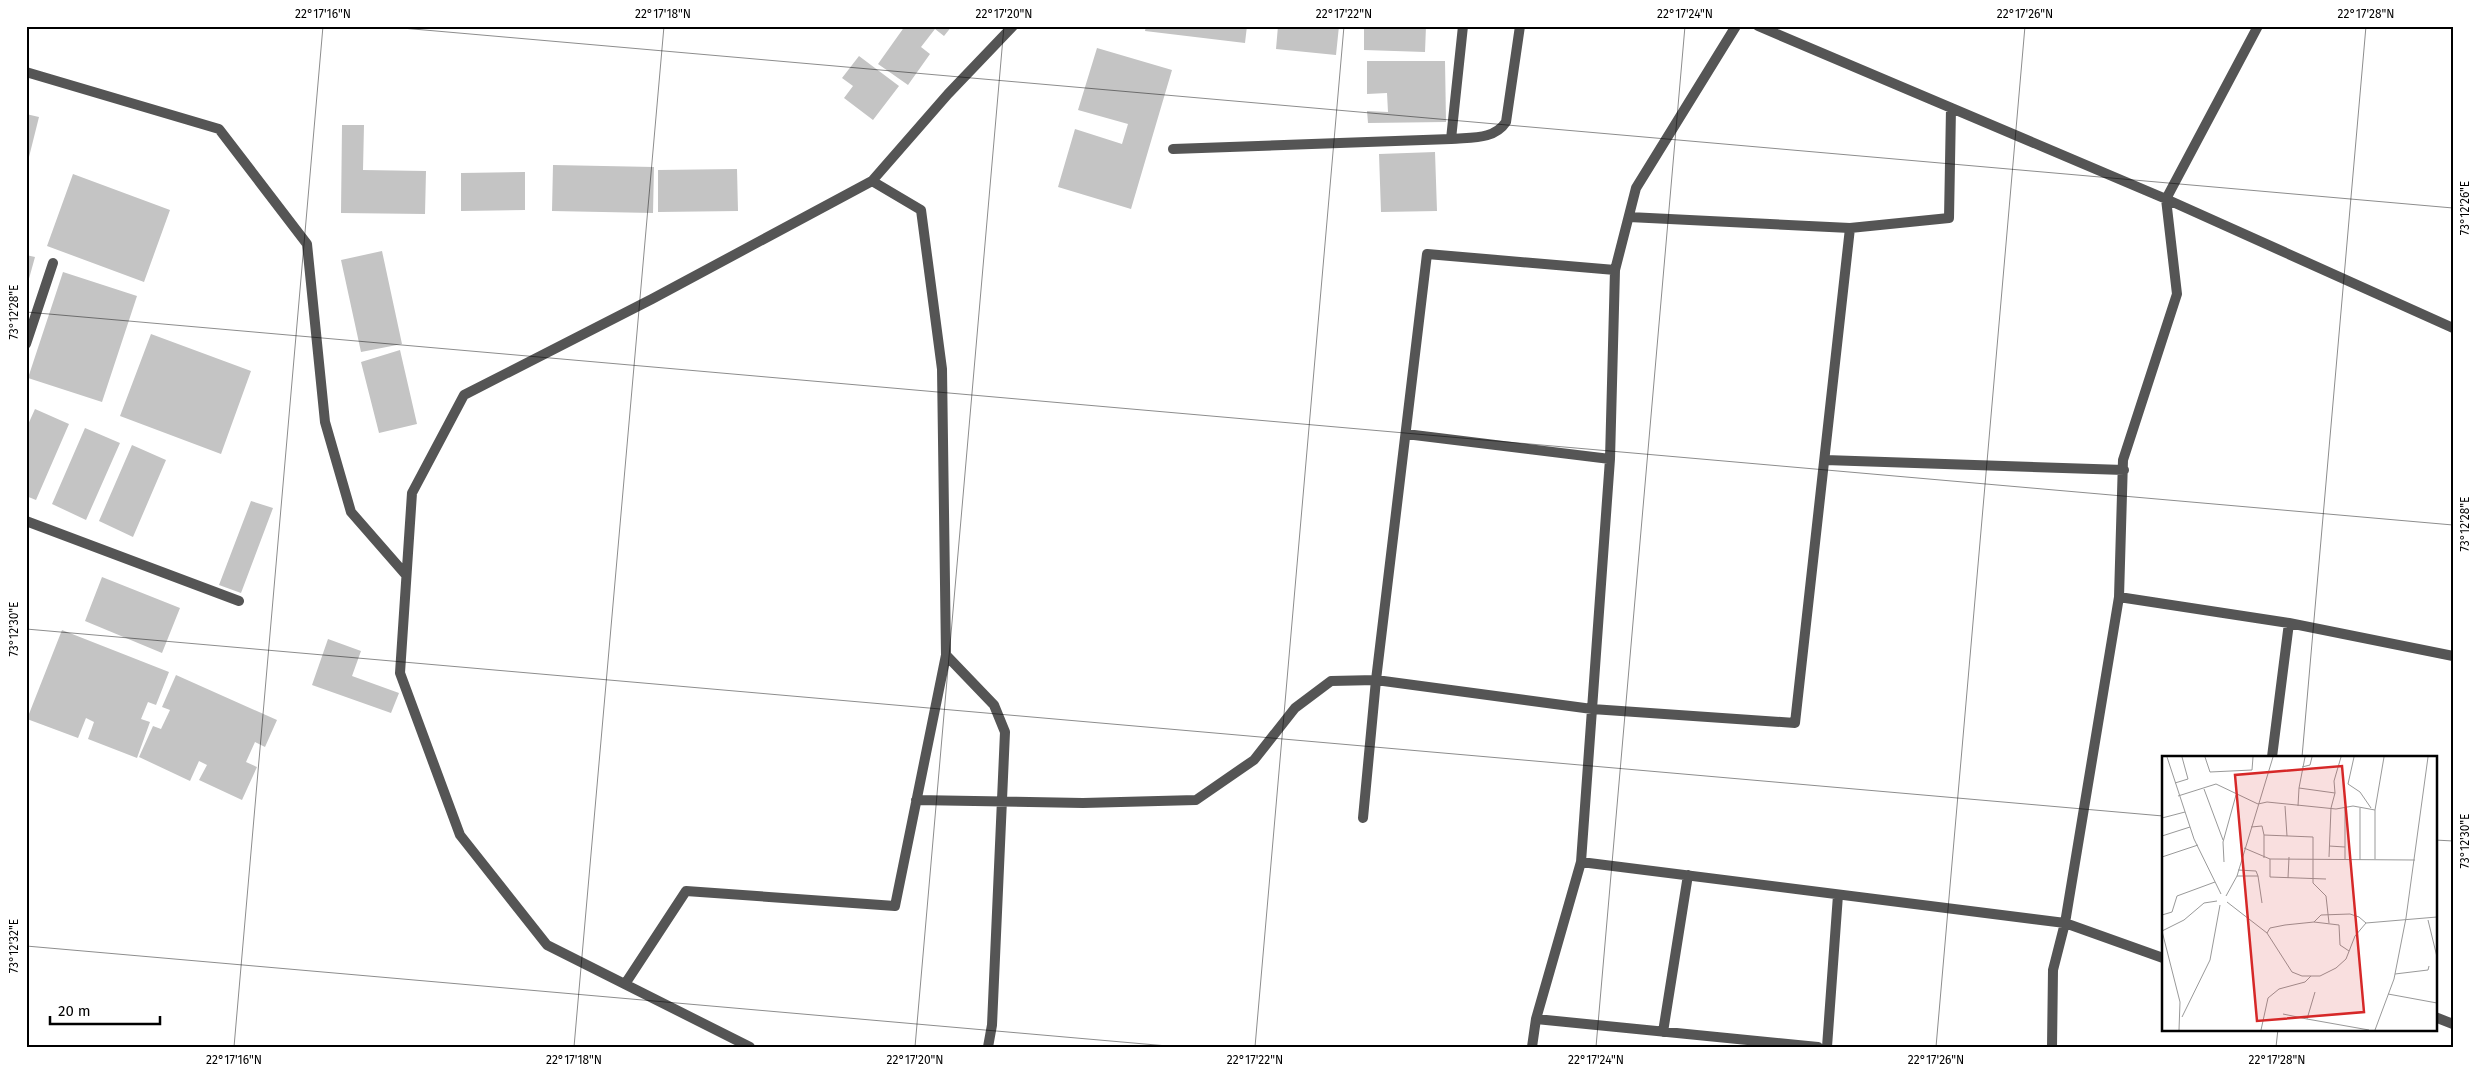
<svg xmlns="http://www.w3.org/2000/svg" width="2479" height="1073" font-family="'Fira Sans',sans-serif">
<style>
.building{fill:#c4c4c4}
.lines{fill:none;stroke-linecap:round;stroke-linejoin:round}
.minor{stroke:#555;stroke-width:10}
.ticks{fill:none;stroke:#000;stroke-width:1;stroke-opacity:0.45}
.inset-road{fill:none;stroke:#999;stroke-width:1}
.view{fill:#d62828;fill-opacity:0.15;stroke:#d62828;stroke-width:2.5}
.inset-edge{fill:none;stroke:#000;stroke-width:2.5}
.neatline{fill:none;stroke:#000;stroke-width:2}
.ticks-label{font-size:12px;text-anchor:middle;fill:#000}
</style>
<rect width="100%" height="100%" fill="#fff"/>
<path class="building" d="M905,26h47l-8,10 -9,-7 -14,18 9,7 -22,31 -30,-21z
M1146,26h101l-2,17 -100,-12z
M1278,26h61l-3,29 -60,-6z
M1364,26h62l-1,26 -61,-2z
M1097,48l75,22 -41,139 -73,-22 17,-58 47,15 6,-20 -50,-14z
M859,56l40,30 -26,34 -29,-22 9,-12 -11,-8z
M1367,61h78l1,61 -78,1 -1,-12 21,1 -1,-19 -20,1z
M26,114l13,3 -12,48h-1z
M342,125h22l-1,45 63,1 -1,43 -84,-1z
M1435,152l2,59 -56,1 -2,-58z
M553,165l101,2 -1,46 -101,-2z
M737,169l1,42 -80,1v-42z
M525,172v38l-64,1v-38z
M73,174l97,36 -26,72 -97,-36z
M382,251l20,93 -41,8 -20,-92z
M26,255l9,2 -8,29h-1z
M63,272l74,24 -35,106 -74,-24z
M151,334l100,37 -30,83 -101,-38z
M400,350l17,74 -38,9 -18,-71z
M35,409l34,15 -33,76 -10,-4v-67z
M85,428l35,15 -34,77 -34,-16z
M132,445l34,15 -33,77 -34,-16z
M251,501l22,7 -32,85 -22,-8z
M102,577l78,31 -18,45 -77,-32z
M62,630l107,42 -13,33 -8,-3 -7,17 9,3 -13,36 -49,-19 6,-17 -8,-4 -8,20 -51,-19z
M328,639l33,12 -9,25 47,17 -8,20 -79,-28z
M176,675l101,45 -12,27 -10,-5 -9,20 11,5 -15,33 -43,-20 8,-15 -8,-4 -9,20 -51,-24 14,-31 8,3 9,-19 -8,-3z"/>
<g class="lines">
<path class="minor" d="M1758,26l408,173 287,129
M26,72l193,57 88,115 18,178 26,90 55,63
M1451,139c20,-2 43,1 55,-17l14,-96
M1173,149l278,-10 12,-113
M1629,217l221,11
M26,344l27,-81
M1406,434l204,25
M1825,460l299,10
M26,521l213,80
M2119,597l170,26
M946,655l48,50 11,27 -13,293 -4,22
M2272,757l17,-134 164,33
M916,800l167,3 113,-3 58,-40 41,-52 36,-27 45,-1 216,29 203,14 55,-495 99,-10 2,-110
M1363,818l13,-138 51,-426 188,16
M1581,862l484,61 98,35
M625,984l61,-93 209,15 51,-251 -4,-286 -21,-159 -49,-29
M2435,1017l18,7
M1536,1019l282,28
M1663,1032l25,-157
M750,1047l-203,-102 -87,-110 -60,-162 12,-180 52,-98 188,-96 220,-118 76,-87 65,-68
M1532,1047l4,-28 45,-157 29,-403 5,-189 21,-82 100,-162
M1827,1047l11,-152
M2052,1047l1,-77 12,-47 54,-326 4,-137 54,-166 -11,-95 92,-173"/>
</g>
<path class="ticks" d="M379,26l2074,182M26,312l2427,213M26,629l2137,187M2302,757l64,-731M2435,840l18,1M26,946l1153,101M234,1047l89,-1021M574,1047l90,-1021M915,1047l89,-1021M1255,1047l89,-1021M1596,1047l89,-1021M1936,1047l89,-1021M2276,1047l2,-18"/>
<g transform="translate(2162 756)">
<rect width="275" height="275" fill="#fff"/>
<path class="inset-road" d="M5,1l27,82 27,55M43,1l5,15 42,-2 1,-13M143,1l-6,31 36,5 -1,-12 7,-24M192,1l-6,27 12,8 11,16M140,11l8,-2 2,-8M13,27l13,-4 -6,-22M42,33l19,51M16,40l38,-12 42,20 9,-2 69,7 17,-3 22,4M123,50l2,30M136,50l1,-18M0,62l23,-6M89,71l11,-1 2,9 49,2v46l13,13 3,27M102,79v23M0,80l28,-9M167,90l16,1M82,92l26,11 145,1M0,101l36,-12M167,101l2,-49 4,-15M108,103v18l56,2M213,103v-49l9,-53M183,104v-52M198,104v-52M62,106l-1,-20 13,-47M76,114l18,1 2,5M75,120h21l4,27M126,122l1,-21M64,140l11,-20 36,-119M65,146l40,31 25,39 10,4h18l16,-8 10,-9 9,-23 11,-13 71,-6M0,159l10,-3 5,-16 38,-14M266,164l9,37M152,166l7,-7 29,-1 9,3 7,6M0,175l18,71 -1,28M0,175l22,-11 20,-17 13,-2M105,177l3,-5 15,-3 29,-3 25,3 1,20 9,6M233,218l33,-4 1,-4M153,236l-8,27 62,11M226,238l49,9M121,258l24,5M20,261l28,-57 10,-55M99,274l7,-32 11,-9 26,-7 6,-6M213,274l19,-51 12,-61 22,-161"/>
<path class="view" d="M180,10l22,246 -107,9 -22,-246z"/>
<rect width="275" height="275" class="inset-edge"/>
</g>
<rect width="2479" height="1073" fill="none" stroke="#ffffff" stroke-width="55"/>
<path d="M50 1016v8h110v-8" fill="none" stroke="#000000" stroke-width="2.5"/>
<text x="58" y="1016" font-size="15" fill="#000000" stroke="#ffffff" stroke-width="4" paint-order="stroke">20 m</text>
<rect x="28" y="28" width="2424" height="1018" class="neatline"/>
<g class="ticks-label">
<text x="323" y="18">22°17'16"N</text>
<text x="663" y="18">22°17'18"N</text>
<text x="1004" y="18">22°17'20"N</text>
<text x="1344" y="18">22°17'22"N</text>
<text x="1685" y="18">22°17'24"N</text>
<text x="2025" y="18">22°17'26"N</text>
<text x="2366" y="18">22°17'28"N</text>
<text transform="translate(2465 208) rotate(-90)" y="4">73°12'26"E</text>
<text transform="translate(14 312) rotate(-90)" y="4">73°12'28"E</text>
<text transform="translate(2465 524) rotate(-90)" y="4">73°12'28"E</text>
<text transform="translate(14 629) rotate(-90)" y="4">73°12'30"E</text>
<text transform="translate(2465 841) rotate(-90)" y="4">73°12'30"E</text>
<text transform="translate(14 946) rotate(-90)" y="4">73°12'32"E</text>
<text x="234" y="1064">22°17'16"N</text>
<text x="574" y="1064">22°17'18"N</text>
<text x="915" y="1064">22°17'20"N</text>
<text x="1255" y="1064">22°17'22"N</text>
<text x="1596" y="1064">22°17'24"N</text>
<text x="1936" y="1064">22°17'26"N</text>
<text x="2277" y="1064">22°17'28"N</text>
</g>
</svg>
